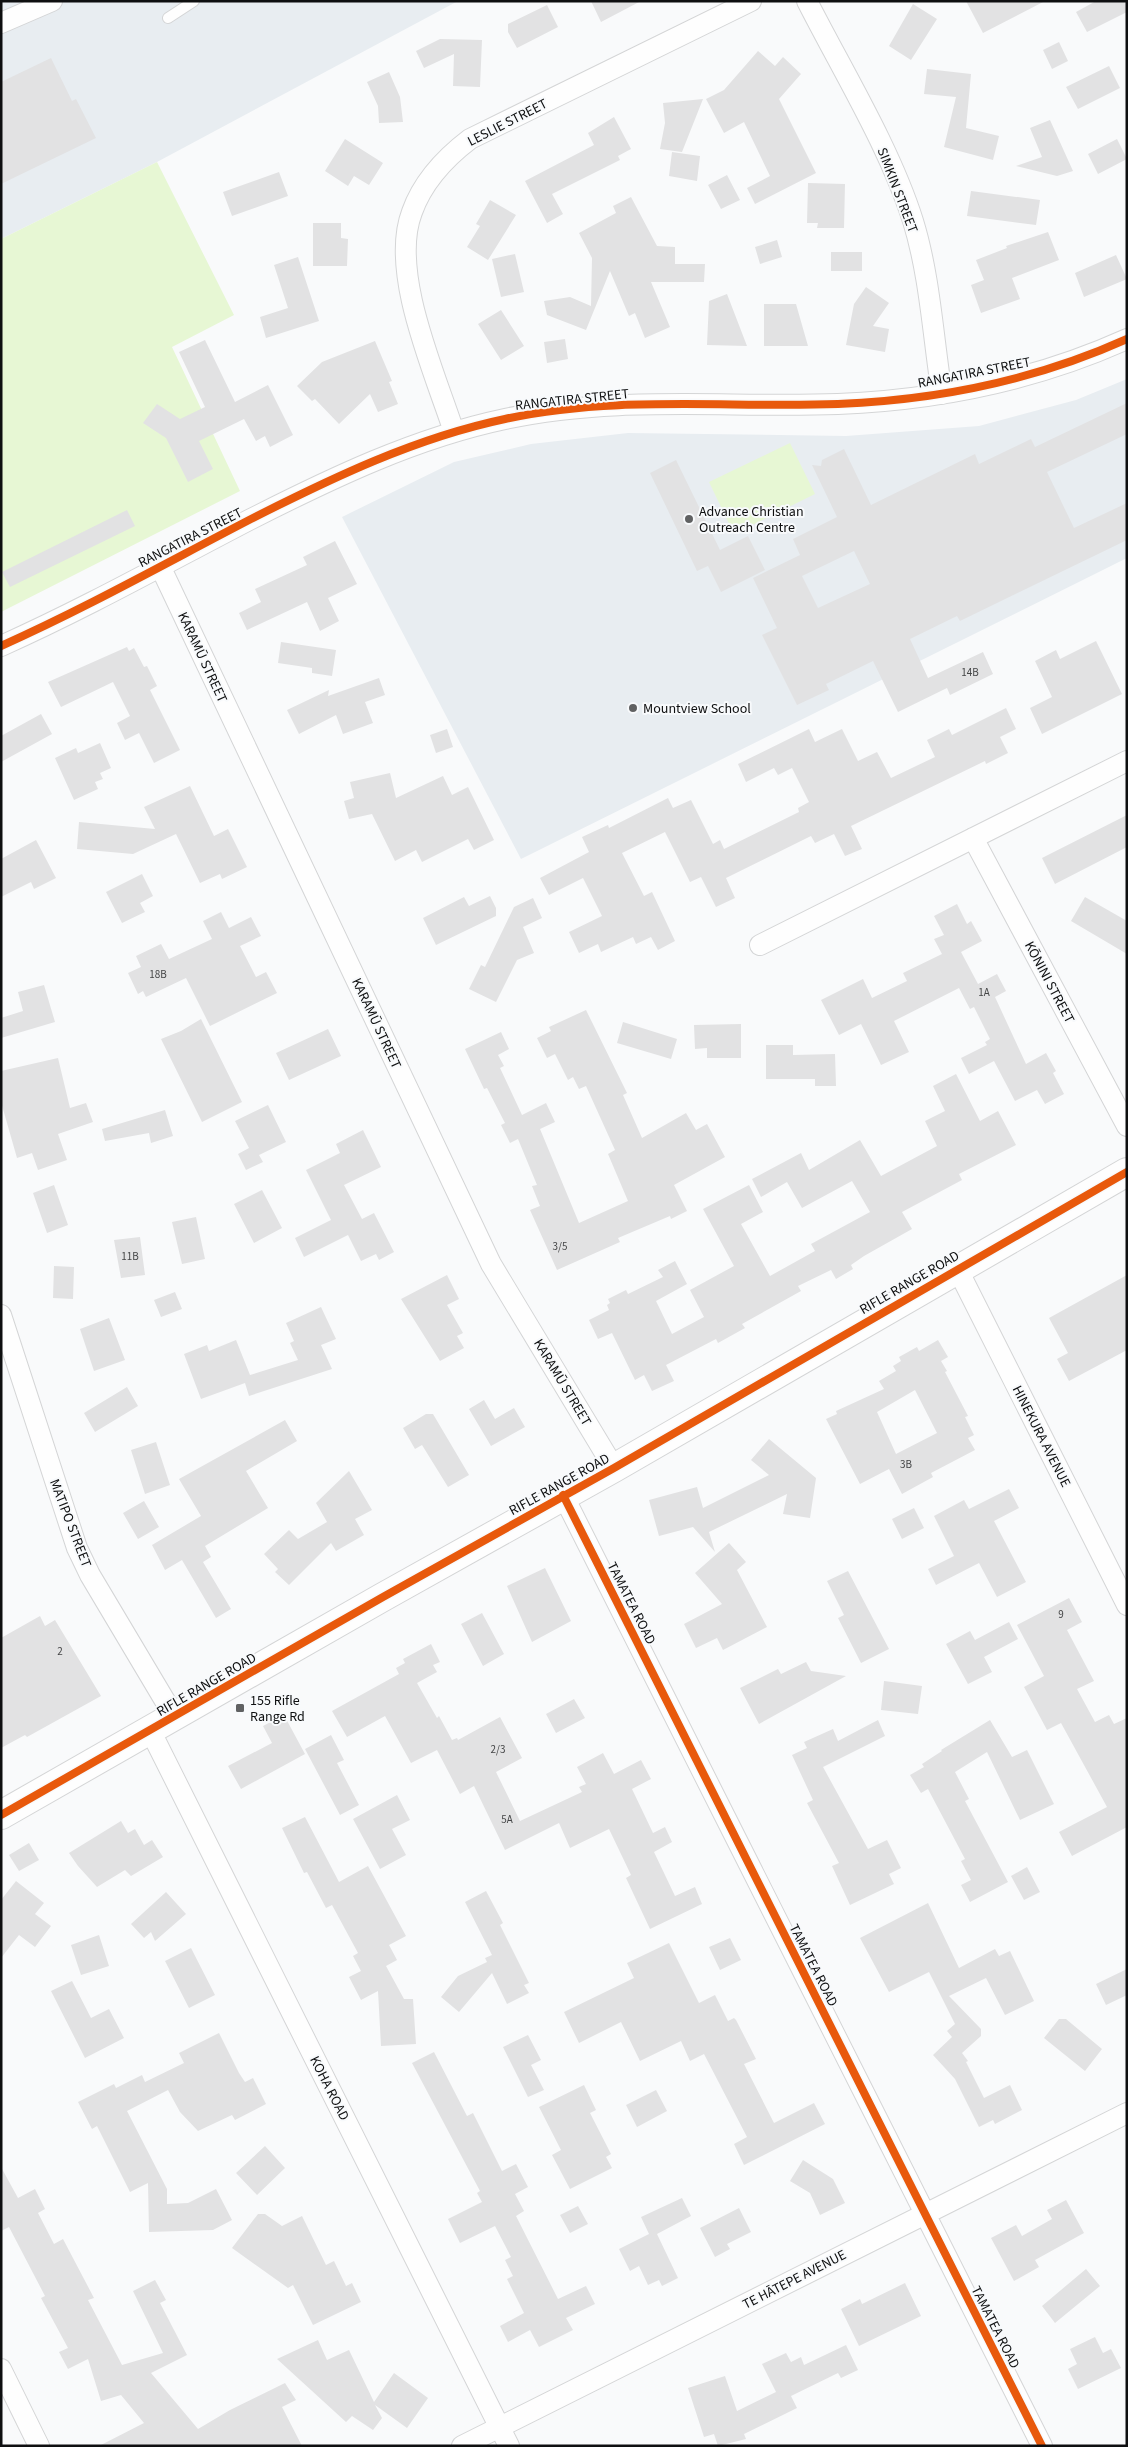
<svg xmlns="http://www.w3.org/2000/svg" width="1128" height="2447" font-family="'Source Sans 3',sans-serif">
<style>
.built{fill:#e8edf1}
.green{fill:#e7f7d4}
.building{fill:#e2e2e3;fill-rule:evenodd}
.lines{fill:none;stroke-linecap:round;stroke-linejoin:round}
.lane-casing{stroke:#d4d5d6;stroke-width:12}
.street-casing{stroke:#d4d5d6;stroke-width:22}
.secondary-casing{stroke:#d4d5d6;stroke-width:30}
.lane{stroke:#fefefe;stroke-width:10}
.street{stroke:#fefefe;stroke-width:20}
.secondary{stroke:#fefefe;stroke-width:28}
.cycleway-casing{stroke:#f8fafc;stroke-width:11}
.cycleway{stroke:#e8590c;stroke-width:8}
.poi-dot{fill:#606162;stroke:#f8fafc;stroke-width:2}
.labels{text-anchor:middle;stroke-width:4;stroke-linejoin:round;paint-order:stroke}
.number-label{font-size:11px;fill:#444546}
.street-label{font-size:14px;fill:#0e0f10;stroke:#f8fafc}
.poi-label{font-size:14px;fill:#0e0f10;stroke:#f8fafc;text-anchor:start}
</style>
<rect width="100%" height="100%" fill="#f9fafb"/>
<path class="built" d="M1,1h457l-301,161 -156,77z
M1127,379v179l-606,301 -179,-342 112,-55 77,-18 97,-11 218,3 133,-10 97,-26z"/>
<path class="green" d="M157,162l77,153 -62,32 68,144 -239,121v-373z
M790,443l25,51 -81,40 -25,-52z"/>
<path class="building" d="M591,1h50l-40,21z
M966,1h79l-62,32z
M1096,1h31v11l-40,20 -11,-20z
M913,4l24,15 -26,41 -22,-14z
M547,5l11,22 -41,21 -9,-16v-8z
M440,39l42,1 -2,47 -27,-1 1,-32 -30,14 -8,-17z
M1059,42l9,19 -16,8 -9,-19z
M758,51l17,15 8,-9 18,17 -22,25 37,74 -61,31 -8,-16 23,-12 -26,-54 -20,11 -18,-34 18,-9z
M51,58l21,43 4,-2 20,39 -95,46v-102z
M1109,66l11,22 -42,21 -12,-22z
M927,69l44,5 -5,54 33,8 -6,24 -49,-13 12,-50 -32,-3z
M389,72l11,25 3,25 -24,1 -1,-17 -11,-24z
M703,99l-21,53 -22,-3 5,-26 -2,-20z
M614,117l17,32 -13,7 2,4 -68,34 11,20 -16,9 -22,-42 69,-36 -6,-12z
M1050,120l23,51 -16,5 -41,-10 26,-9 -12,-29z
M345,139l38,24 -14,22 -15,-9 -6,10 -23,-15z
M1117,139l10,20 -29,15 -10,-20z
M672,152l28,4 -3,25 -28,-5z
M279,172l9,24 -56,20 -9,-24z
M727,175l13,25 -19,9 -13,-24z
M808,183l37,1 -1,44h-27l1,-5h-11z
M971,191l69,9 -4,25 -69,-9z
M631,197l26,49 18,1v17h30l-1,18h-53l19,45 -25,11 -10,-25 -6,3 -19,-45 -24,59 -39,-15 -3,-14 26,-4 21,9 1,-48 -13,-25 37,-20 -3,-7z
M490,200l26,15 -28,45 -21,-13 13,-21 -4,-2z
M313,223h28v15l7,1 -1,27h-34z
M1048,232l11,28 -47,18 8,21 -39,14 -10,-28 13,-5 -8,-20 31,-12 -1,-2z
M777,240l5,17 -22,7 -5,-17z
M831,252h31v19h-31z
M515,254l9,38 -23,5 -9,-38z
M1116,255l11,24 -43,18 -9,-24z
M298,257l21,64 -53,17 -6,-21 28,-9 -14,-43z
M866,287l23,16 -16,23 16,3 -4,23 -39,-7 8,-41z
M727,294l20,52 -40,-1 2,-44z
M764,304h32l12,42h-44z
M501,310l23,36 -23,14 -23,-36z
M565,339l3,20 -21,4 -3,-21z
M205,340l30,62 33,-17 25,50 -23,12 -5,-11 -9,5 -12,-22 -45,22 14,28 -25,13 -22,-44 -23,-15 14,-19 23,15 25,-12 -26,-55z
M375,341l17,40 -3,1 9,22 -20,8 -8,-18 -31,30 -24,-25 -3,2 -15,-15 25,-24z
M1127,403v31l-80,38 27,56 53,-25v37l-167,81 -3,-5 -47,23 18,39 55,-26 10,22 -43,21 -3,-7 -49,24 -25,-51 -47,23 3,6 -32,15 -35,-70 15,-7 -24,-50 47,-23 -7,-16 44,-22 -25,-52 9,1 1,-6 22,-11 27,56 104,-51 4,10 52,-25 4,8zM854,551l16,33 -52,24 -16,-32z
M676,460l44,90 28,-14 17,34 -44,22 -13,-26 -11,5 -47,-98z
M127,510l8,16 -125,61 -8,-15z
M335,541l22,43 -29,14 11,23 -19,10 -13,-29 -60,28 -8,-17 22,-11 -6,-13 52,-24 -4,-8z
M1096,641l26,53 -80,40 -12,-26 22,-11 -17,-36 21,-11 4,9z
M281,642l55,8 -4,26 -20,-3v-5l-34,-5z
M127,647l2,4 5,-3 10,19 3,-1 10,20 -7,4 30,60 -26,13 -15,-30 -14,7 -8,-17 13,-7 -17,-34 -52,25 -13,-25z
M379,678l6,17 -20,7 8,21 -30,11 -7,-19 -37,19 -12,-24 42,-20 -1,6z
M1006,708l10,21 -16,8 8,16 -22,11 -1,-3 -134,65 11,23 -17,7 -11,-22 -19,9 -4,-7 -85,42 9,20 -19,9 -15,-30 -11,5 -25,-50 -43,21 22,43 8,-4 23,49 -17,9 -7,-13 -15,7 -3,-7 -32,15 -3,-8 -19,9 -10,-21 33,-16 -19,-38 -34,17 -9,-17 49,-26 -7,-15 26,-12 1,3 59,-30 5,10 18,-8 22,44 7,-4 4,9 75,-37 -1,-4 11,-6 -17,-34 -14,7 -4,-7 -28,14 -8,-18 71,-35 6,13 27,-13 16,32 19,-9 14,26 44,-21 -8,-17 22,-11 3,6z
M41,714l11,20 -51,28v-26z
M447,729l6,18 -17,6 -6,-18z
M100,743l11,25 -11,5 3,6 -8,3 3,7 -24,11 -19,-42 21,-10 2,5z
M390,773l6,25 47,-22 9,19 16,-8 26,53 -20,10 -6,-11 -46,23 -6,-12 -21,11 -23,-47 -23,5 -5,-18 10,-3 -4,-16z
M190,786l24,50 14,-7 19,38 -25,12 -2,-5 -20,9 -24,-49 -43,20 -56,-5 2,-27 76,7 -11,-22z
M1127,815v32l-72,37 -13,-26z
M36,840l20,38 -22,11 -3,-7 -30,15v-38z
M142,874l11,22 -13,7 5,9 -23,11 -16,-31z
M490,896l6,12v8l-60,29 -13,-27 41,-21 5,9z
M1085,897l42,24v33l-56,-33z
M533,898l9,20 -19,9 11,26 -17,7 -21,42 -27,-13 12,-24 4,2 29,-60z
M957,904l10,20 4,-3 11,20 -21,11 17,32 19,-10 9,17 -11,6 31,67 20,-11 10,18 -3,2 11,21 -19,10 -8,-14 -22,11 -21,-40 -25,13 -8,-16 26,-13 -2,-3 5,-3 -16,-32 -4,2 -11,-21 -65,33 15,31 -28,13 -20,-41 -22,11 -18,-35 42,-21 9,19 35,-17 -4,-8 39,-19 -8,-15 10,-4 -10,-19z
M221,912l8,16 22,-11 10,19 -21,10 16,31 10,-5 11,21 -67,33 -24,-48 -40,19 -3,-6 -5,3 -10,-21 13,-6 -5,-11 25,-12 8,15 43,-20 -9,-18z
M44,985l11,37 -54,16v-20l22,-7 -5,-19z
M586,1010l41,83 -4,2 19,43 44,-25 10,17 11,-6 18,33 -51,28 13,26 -16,8 -1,-3 -52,22 2,4 -63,28 -27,-60 10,-4 -8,-20 5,-1 -19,-46 -8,4 -9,-18 4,-2 -18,-35 -3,1 -19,-40 36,-17 8,17 -11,6 6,11 -4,2 22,47 24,-12 9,19 -15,7 39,94 49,-22 -20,-47 7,-4 -29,-64 -7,3 -6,-12 -5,3 -13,-26 -8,4 -10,-20 14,-7 -2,-4z
M201,1019l41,83 -40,20 -41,-83 20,-8z
M623,1022l54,17 -6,20 -54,-16z
M741,1024v34h-34v-10l-12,1 -1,-24z
M328,1029l13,27 -52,24 -13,-27z
M766,1045h27v10l42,-1 1,32h-21v-7h-49z
M58,1058l12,50 16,-5 7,19 -35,12 9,26 -29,10 -6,-17 -15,5 -16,-56v-31z
M956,1074l24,47 18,-10 18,34 -57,29 3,6 -60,32 10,17 -48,27 -13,9 2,4 -17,10 -5,-9 -33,16 3,5 -59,33 3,4 -27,15 -2,-4 -50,26 8,16 -22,10 -8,-16 -9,5 -23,-47 -14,6 -9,-19 20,-10 -2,-5 3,-2 -2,-4 18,-9 2,4 35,-17 -5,-7 17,-9 12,23 -31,17 16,33 32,-17 -14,-27 44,-24 -31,-57 46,-24 14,27 -22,12 29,52 45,-25 -4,-7 59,-32 -18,-31 -50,27 -15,-26 -26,15 -9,-18 49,-26 8,17 51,-30 21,36 56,-30 -12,-25 20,-10 -12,-25z
M268,1105l18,37 -27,13 4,7 -17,8 -8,-16 11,-6 -14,-27z
M165,1110l8,26 -22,7 -2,-10 -44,8 -3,-12z
M363,1130l18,37 -37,18 18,34 12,-6 20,39 -15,8 -3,-6 -15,7 -13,-26 -44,22 -9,-19 36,-18 -25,-50 34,-17 -4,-9z
M54,1185l14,40 -21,8 -14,-40z
M262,1190l20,38 -28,15 -20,-39z
M196,1217l9,42 -23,5 -10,-42z
M140,1237l5,38 -24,3 -7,-38z
M54,1266l20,1 -1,32 -20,-1z
M447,1275l12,24 -12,6 16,28 -6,3 7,12 -24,13 -39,-62z
M1127,1275v75l-58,31 -12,-22 11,-6 -19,-35z
M175,1292l7,17 -21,8 -7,-17z
M321,1307l15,32 -15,6 11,24 -83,27 -4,-13 -44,16 -17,-45 23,-9 2,6 27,-11 14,35 48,-15 -8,-17 4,-2 -8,-18z
M109,1318l16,42 -31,11 -14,-42z
M938,1340l10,17 -7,4 6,10 -2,1 23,44 -3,1 9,18 -6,3 7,12 -44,23 2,4 -31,17 -13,-25 -29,15 -34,-65 11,-5 -1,-3 48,-22 -5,-8 17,-10 -3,-5 8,-5 -2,-4 18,-10 2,4zM915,1390l22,43 -41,21 -19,-42z
M127,1387l11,19 -43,26 -11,-19z
M484,1400l11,19 19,-11 11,19 -34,19 -22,-37z
M426,1414h7l36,61 -21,12 -26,-42 -7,4 -12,-21z
M285,1420l12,21 -51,30 22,37 -63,38 6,11 -8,5 28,47 -15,9 -34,-58 -17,10 -13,-25 49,-29 -22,-37z
M769,1439l47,39 -6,40 -27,-4 4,-20 -78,38 6,20 -22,-25 -34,9 -10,-36 48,-13 6,21 66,-33 -18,-15z
M156,1442l14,43 -25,9 -14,-44z
M349,1471l23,39 -17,9 9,16 -28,16 -5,-8 -42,42 -14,-13 3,-3 -14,-15 25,-24 9,9 29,-17 -11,-19z
M1009,1489l10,19 -25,13 32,61 -29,15 -18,-34 -43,22 -8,-16 26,-13 -20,-40 30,-16 5,9z
M144,1501l15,26 -21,12 -15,-26z
M914,1508l10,20 -22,11 -10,-20z
M729,1543l17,19 -9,8 30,57 -44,23 -6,-12 -21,10 -12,-24 38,-20 -27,-31z
M545,1568l26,53 -39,21 -25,-56z
M848,1571l41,78 -28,14 -23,-45 6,-3 -17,-34z
M1069,1598l13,24 -15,8 27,51 -17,8 18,33 14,-7 5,9 13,-6v109l-55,29 -13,-24 48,-25 -46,-84 -14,7 -23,-43 20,-11 -27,-51z
M482,1613l22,41 -21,12 -22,-42z
M40,1616l5,10 10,-6 46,76 -74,41 -2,-2 -24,13v-110z
M1009,1622l9,17 -34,18 8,15 -24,12 -22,-40 24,-13 5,9z
M431,1644l9,18 -7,3 4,7 -20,11 20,35 2,-2 13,24 5,-2 1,2 42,-23 22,41 -26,14 24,49 62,-29 -3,-5 7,-3 -9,-17 26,-14 11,21 27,-14 10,19 -19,10 21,44 12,-6 7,15 -18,10 21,44 20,-9 7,17 -52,25 -24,-51 5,-3 -22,-46 -39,19 -11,-25 -54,27 -31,-64 -14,8 -23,-44 -26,13 -26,-47 -38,21 -15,-26 67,-37 -3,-6 9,-5 -2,-4z
M806,1662l5,9 35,5 -87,48 -19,-36 38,-19 3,5z
M884,1681l38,5 -4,28 -37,-4z
M574,1699l11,19 -29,15 -10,-19z
M284,1715l21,39 -64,35 -13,-23 44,-23 -9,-17z
M878,1720l7,16 -62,31 45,82 19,-9 14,28 -12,6 5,10 -44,21 -18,-39 7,-3 -32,-60 6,-3 -21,-45 15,-7 -3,-6 29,-13 5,12z
M990,1720l22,37 15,-7 27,54 -34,16 -33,-68 -32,20 14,27 -4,2 43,81 -38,20 -9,-17 10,-5 -10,-19 4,-2 -37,-70 -7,4 -11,-18 14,-8 -2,-3 20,-13 -1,-1z
M331,1735l13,25 -7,3 22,42 -19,10 -35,-66z
M397,1795l13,25 -18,9 14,26 -26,14 -27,-50z
M305,1817l34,65 29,-16 38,70 -17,9 8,15 -11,6 18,33h9l3,45 -35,2 -3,-55 -17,9 -12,-23 12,-6 -8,-15 5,-3 -26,-48 -6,3 -19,-36 -3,1 -22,-45z
M121,1821l7,12 7,-4 9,16 8,-5 11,17 -32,19 -6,-6 -28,17 -19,-21 -9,-13z
M29,1843l10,17 -20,11 -10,-16z
M1027,1867l13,25 -16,8 -13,-24z
M16,1881l28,22 -9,11 16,12 -16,21 -16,-12 -18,23v-58z
M486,1891l17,32 -3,2 29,58 -5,2 5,8 -22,11 -15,-31 -33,39 -18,-15 17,-21 29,-14 -2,-4 7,-3 -27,-53z
M166,1892l20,22 -31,27 -4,-9 -7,6 -13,-14z
M928,1903l31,65 36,-19 4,7 11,-5 24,50 -29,14 -19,-37 -37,18 32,33v7l-19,17 6,8 -2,1 18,36 26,-13 12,25 -27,14 -2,-4 -14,7 -24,-48 -22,-24 19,-18 -5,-6 8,-7 -26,-52 -40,20 -29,-54z
M99,1935l10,31 -28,9 -10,-30z
M730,1938l11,22 -21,10 -11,-23z
M669,1943l30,60 16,-8 13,26 6,-3 2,2 20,39 -12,5 30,59 40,-20 11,21 -81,41 -10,-21 13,-7 -43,-83 -14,7 -9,-20 -41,20 -19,-39 -42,21 -15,-31 70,-34 -7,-15z
M191,1948l24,47 -26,13 -24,-47z
M1127,1969v26l-21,10 -10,-21z
M72,1981l19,37 18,-9 15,29 -39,20 -34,-67z
M1059,2019h7l36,30 -17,22 -41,-33z
M219,2033l20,40 6,9 8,-4 13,26 -31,16 -3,-5 -34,16 -18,-19 -12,-22 -41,21 40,78v15l21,-1 28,-14 16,31 -19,10 -64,2 -1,-49 -18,9 -33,-66 -5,3 -14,-27 36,-18 2,4 26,-13 3,7 39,-19 -5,-10z
M528,2035l13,25 -10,5 13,25 -16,7 -25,-50z
M434,2052l33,64 6,-3 29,58 14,-7 12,23 -13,7 9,17 -8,5 42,83 28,-13 9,18 -29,14 7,12 -34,17 -9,-17 -22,12 -8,-16 24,-13 -17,-34 6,-3 -8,-16 6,-3 -16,-31 -35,17 -12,-24 34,-17 -5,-9 3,-2 -68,-128z
M584,2085l12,25 -6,3 21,41 -5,3 6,11 -42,21 -18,-34 9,-5 -22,-43z
M656,2090l11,21 -30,16 -11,-22z
M265,2146l20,22 -28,27 -21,-22z
M803,2160l30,19 12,24 -25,12 -10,-22 -20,-12z
M1,2167l17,31 17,-9 10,20 -7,4 16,31 9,-5 31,59 -6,2 34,65 41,-12 -30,-62 22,-11 11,20 -6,3 27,52 -36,18 47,56 32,-19 55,-27 11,17 -14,7 20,39h-203l45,-23 -23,-28 -20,6 -13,-42 -20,10 -9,-17 9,-4 -27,-50 4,-2 -36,-69 -8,4z
M682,2198l9,18 -34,18 21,44 -16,8 -3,-6 -11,5 -9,-19 -9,5 -11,-22 30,-15 -8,-17z
M1066,2200l18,33 -49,27 4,7 -25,14 -23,-43 25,-13 6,11 30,-17 -5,-9z
M578,2206l10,18 -18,9 -10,-18z
M739,2208l12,24 -24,12 3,5 -15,8 -15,-29z
M258,2214h7l17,12 20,-10 24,49 8,-4 12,25 6,-3 9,19 -48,23 -20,-40 -5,3 -56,-40z
M1086,2269l14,17 -45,37 -13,-17z
M905,2283l16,33 -62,30 -18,-37 19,-10 2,5z
M1095,2337l8,16 8,-4 10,19 -43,21 -10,-20 9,-5 -7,-15z
M318,2340l9,20 22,-10 25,52 20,-29 34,25 -21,30 -32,-23 7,13 -9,12 -21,-14 -6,6 -69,-63z
M846,2345l12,25 -17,8 -3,-5 -47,23 6,12 -53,26 2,5 -28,7 -4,-12 -10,3 -16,-49 37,-12 12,35 39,-19 -14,-28 24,-11 5,9 10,-5 3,8z"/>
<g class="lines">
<g class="lane-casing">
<path id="lane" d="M168,18l26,-17"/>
</g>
<g class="street-casing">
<path id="street" d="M807,1c35,69 83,147 106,220 17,55 20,116 29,173
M1,23l51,-22
M454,432c-19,-59 -65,-160 -42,-220 11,-31 33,-54 58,-73l281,-138
M160,566l331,698 123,204
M1,646c85,-38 167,-84 250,-127 81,-41 164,-81 254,-100 110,-24 222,-11 333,-15 99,-4 198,-24 289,-65
M973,838l154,288
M760,945l367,-184
M957,1268l170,337
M1,1315l76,233 13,27 84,141
M563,1495l479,951
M150,1730l359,716
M1,2369l38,77
M462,2446l665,-333"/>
</g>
<g class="secondary-casing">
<path id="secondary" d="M1,1815l382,-218 231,-129 513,-296"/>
</g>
<use href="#lane" class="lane"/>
<use href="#street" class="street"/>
<use href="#secondary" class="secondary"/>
<g class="cycleway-casing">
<path id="cycleway" d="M1,646c85,-38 167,-84 250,-127 81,-41 164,-81 254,-100 110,-24 222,-11 333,-15 99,-4 198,-24 289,-65
M563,1495l479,951
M1,1815l382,-218 231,-129 513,-296"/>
</g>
<use href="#cycleway" class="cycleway"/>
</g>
<g class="poi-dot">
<circle cx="689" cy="519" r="5"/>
<circle cx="633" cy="708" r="5"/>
<rect x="235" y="1703" width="10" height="10" rx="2.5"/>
</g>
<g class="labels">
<g class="number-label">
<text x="970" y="676">14B</text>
<text x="158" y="978">18B</text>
<text x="984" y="996">1A</text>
<text x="560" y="1250">3/5</text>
<text x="130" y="1260">11B</text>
<text x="906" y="1468">3B</text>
<text x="1061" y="1618">9</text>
<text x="60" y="1655">2</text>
<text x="498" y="1753">2/3</text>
<text x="507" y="1823">5A</text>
</g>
<g class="street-label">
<text transform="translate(507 122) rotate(-27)" y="5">LESLIE STREET</text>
<text transform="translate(898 190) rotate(69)" y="5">SIMKIN STREET</text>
<text transform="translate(974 372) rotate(-11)" y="5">RANGATIRA STREET</text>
<text transform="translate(572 399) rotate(-6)" y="5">RANGATIRA STREET</text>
<text transform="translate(190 537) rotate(-27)" y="5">RANGATIRA STREET</text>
<text transform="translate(203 657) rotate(65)" y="5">KARAMŪ STREET</text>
<text transform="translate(1050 982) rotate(62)" y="5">KŌNINI STREET</text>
<text transform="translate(377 1023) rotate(65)" y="5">KARAMŪ STREET</text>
<text transform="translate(909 1282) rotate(-30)" y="5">RIFLE RANGE ROAD</text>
<text transform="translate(563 1382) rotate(59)" y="5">KARAMŪ STREET</text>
<text transform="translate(1042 1436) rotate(63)" y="5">HINEKURA AVENUE</text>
<text transform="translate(559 1484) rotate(-29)" y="5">RIFLE RANGE ROAD</text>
<text transform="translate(71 1523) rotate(69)" y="5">MATIPO STREET</text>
<text transform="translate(632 1603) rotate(63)" y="5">TAMATEA ROAD</text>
<text transform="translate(206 1684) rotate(-30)" y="5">RIFLE RANGE ROAD</text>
<text transform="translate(814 1965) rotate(63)" y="5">TAMATEA ROAD</text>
<text transform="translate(330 2088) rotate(63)" y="5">KOHA ROAD</text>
<text transform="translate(794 2279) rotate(-27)" y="5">TE HĀTEPE AVENUE</text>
<text transform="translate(996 2327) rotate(63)" y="5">TAMATEA ROAD</text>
</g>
<g class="poi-label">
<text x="699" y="516">Advance Christian<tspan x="699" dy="16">Outreach Centre</tspan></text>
<text x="643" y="713">Mountview School</text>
<text x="250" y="1705">155 Rifle<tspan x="250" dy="16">Range Rd</tspan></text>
</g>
</g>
<rect width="1128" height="2447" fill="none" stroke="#0e0f10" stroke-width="5"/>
</svg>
